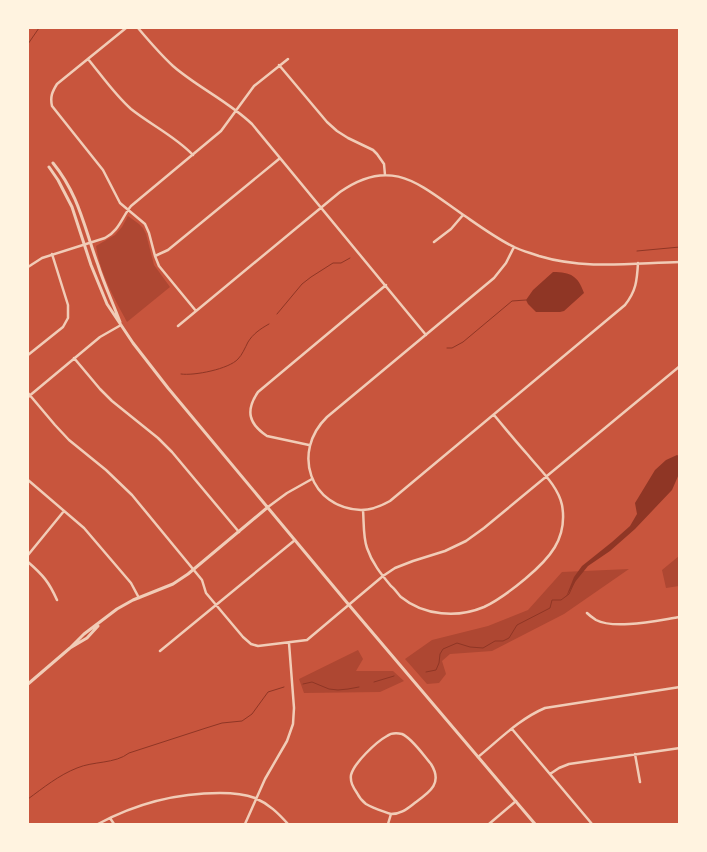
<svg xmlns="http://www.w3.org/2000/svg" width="707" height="852" font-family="'Noto Sans',sans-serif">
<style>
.green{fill:#ae4732}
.water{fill:#8f3625}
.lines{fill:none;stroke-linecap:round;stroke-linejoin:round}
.stream{stroke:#8f3625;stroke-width:1}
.minor{stroke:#f1ccb7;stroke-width:2.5}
.tertiary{stroke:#f1ccb7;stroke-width:3}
</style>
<rect width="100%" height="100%" fill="#c8553d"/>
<path class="green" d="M128,216l11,8 4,4 3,6 8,31 16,22 -43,35c-13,-24 -27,-49 -31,-76l19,-11 7,-8z
M679,556v30l-13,2 -4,-18z
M629,569l-65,45 -72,37 -42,3 -8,7 4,13 -7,9 -12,1 -22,-25 27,-19 56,-14 40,-16 34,-38z
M358,650l5,9 -7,12h37l11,10 -24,11 -76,1 -5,-14z"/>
<path class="water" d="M553,272c18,0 25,4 31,21l-20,18 -4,1h-24l-8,-8 -2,-4 7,-10z
M677,455l2,1v18l-7,16 -37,39 -25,22 -22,15 -13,16 -9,15 8,-20 8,-11 30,-24 18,-16 7,-12 -2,-11 20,-33 11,-10z"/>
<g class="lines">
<path class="stream" d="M28,44l11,-16
M637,251l43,-4
M277,314l25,-30 9,-7 22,-14h8l9,-5
M447,348h5l11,-6 49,-41 14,-1
M181,374c13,2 48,-5 57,-15 4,-4 7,-11 10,-17 5,-8 12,-13 21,-18
M426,672l10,-2 3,-7 1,-9 3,-5 14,-6 13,4 13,1 12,-7h8l6,-3 8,-13 33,-17 2,-8h9l8,-6 6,-13
M374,682l20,-6
M303,684l9,-2 17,7 9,1 10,-1 11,-2
M28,799c15,-11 31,-24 49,-31 16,-7 38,-4 52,-15l77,-25 16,-5 20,-2 10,-7 16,-22 16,-5"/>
<path class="minor" d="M126,28l-69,56c-5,8 -7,13 -5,22l43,54 8,10 17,33 25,21 4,9 6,23 4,10 37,45
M138,28c11,13 22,26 35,38 24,21 55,35 79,58l174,211
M88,59c14,17 27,36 43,50 20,16 44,27 62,46
M279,65l48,57 10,9 11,7 25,12 4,4 7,10 1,11
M434,242l17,-13 12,-14
M514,247l-8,16 -12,15 -167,139c-36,35 -17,91 34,93 10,0 20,-4 29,-9l235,-196c11,-14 12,-24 13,-42
M155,256l13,-6 111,-91
M28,267l14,-9 63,-20c14,-7 17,-21 26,-32l90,-75 33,-45 34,-27
M178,326l162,-134c51,-36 79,-8 122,22 16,11 35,25 52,33 8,4 17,6 25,9 46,14 94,7 141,6
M28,355l35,-28 5,-9v-13l-16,-51
M74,358l26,31 12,12 46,37 14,14 67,80
M28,393l27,32 14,15 37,30 26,25 70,85 4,13 37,44 8,7 7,2 49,-6 76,-64 12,-8 18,-7 32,-10 21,-10 18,-13 196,-162
M28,397l72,-60 21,-12
M309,445l-42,-9c-18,-12 -22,-25 -9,-44l128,-107
M28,480l56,48 47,55 8,15
M268,507l19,-14 25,-14
M363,510c1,12 0,27 4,38 5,15 14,26 24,38 4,3 7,8 10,11 23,19 57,21 83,10 15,-7 29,-18 41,-28 24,-20 43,-40 37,-74 -4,-19 -22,-35 -34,-50 -12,-13 -23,-27 -34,-40
M28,555l36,-44
M28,562c15,13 21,20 29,38
M587,613c2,2 6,5 9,7 19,10 63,0 84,-3
M160,651l135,-111
M512,729l80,95
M635,754l5,28
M478,757c21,-17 41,-38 67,-49l135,-21
M550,774l9,-6 10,-4 111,-16
M110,818l4,6
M98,824c39,-21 78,-31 122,-31 12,0 24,1 35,5 14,6 23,15 33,26
M245,824l20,-45 22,-38 6,-17 1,-16 -5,-65
M388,824l3,-10c11,0 17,-6 25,-12 14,-10 27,-19 15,-38 -7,-8 -19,-26 -29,-30 -5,-1 -11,-1 -15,2 -11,6 -33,27 -36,39 -1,7 2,12 6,18 2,4 5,8 9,11 8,5 17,7 25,10
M489,824l27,-23"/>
<path class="tertiary" d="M53,163c26,32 31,64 45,102 6,19 15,38 22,57
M49,167l9,13 14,27 19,58 16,39 26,39 35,45 181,217 186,219
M70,648l14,-14 33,-25 16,-9 40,-16 15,-10 80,-67
M28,684l42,-36 17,-10 11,-12"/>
</g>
<rect width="707" height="852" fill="none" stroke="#fff3e0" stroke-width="58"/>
</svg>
